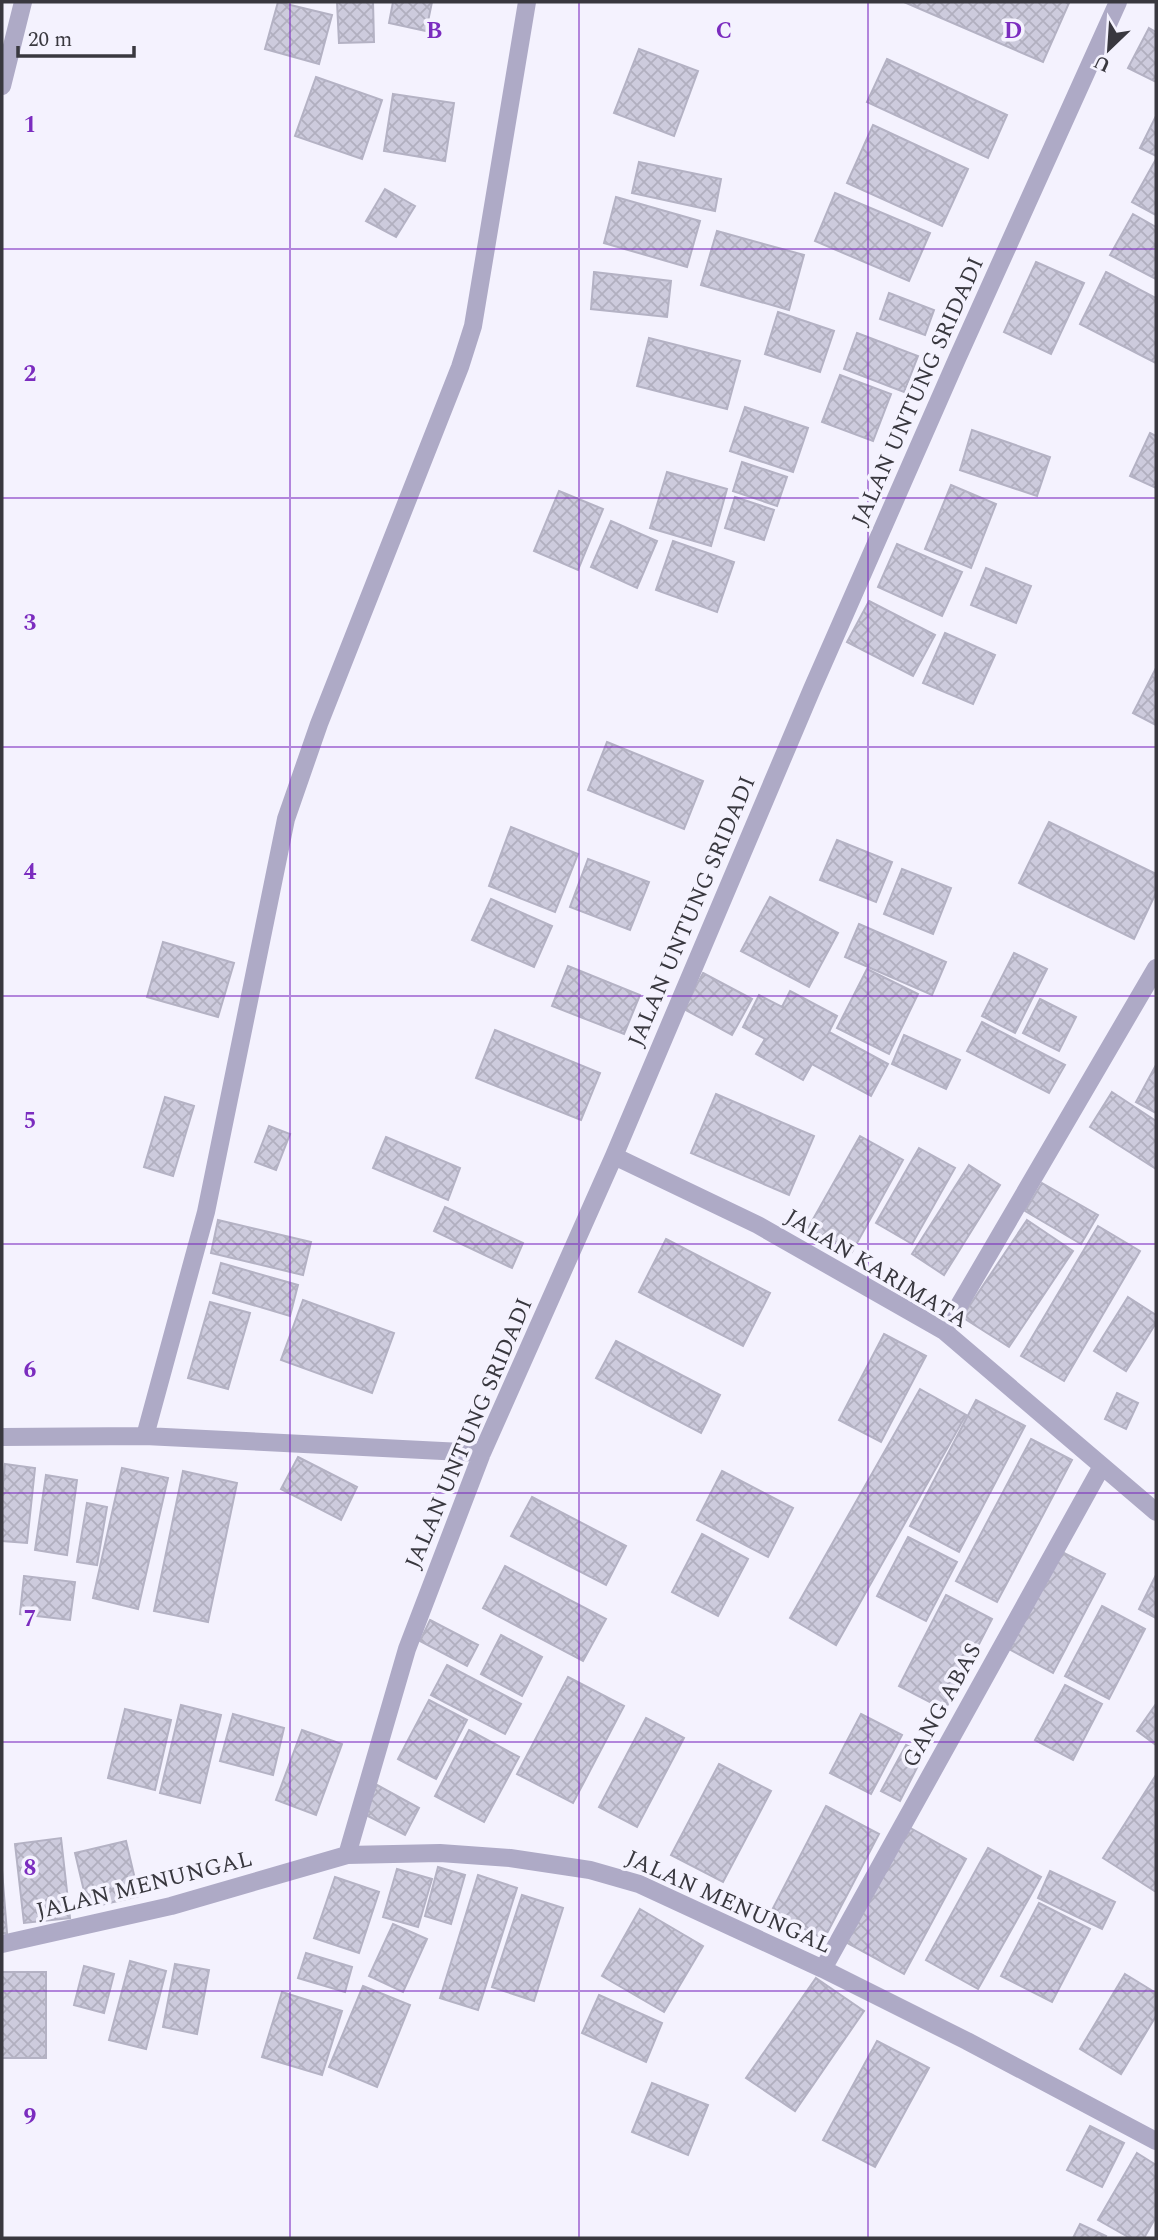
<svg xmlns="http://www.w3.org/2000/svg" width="1158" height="2240" font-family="Spectral,serif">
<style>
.building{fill:url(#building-cross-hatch);stroke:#b4b2c4;stroke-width:2}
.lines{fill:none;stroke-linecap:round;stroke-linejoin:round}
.minor{stroke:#aeaac6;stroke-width:18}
.grid{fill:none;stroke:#7b2cbf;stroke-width:2;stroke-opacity:0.55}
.labels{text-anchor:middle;stroke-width:7;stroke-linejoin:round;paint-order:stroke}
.street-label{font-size:23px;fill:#39383f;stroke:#f4f2fe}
.grid-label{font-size:23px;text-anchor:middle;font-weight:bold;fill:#7b2cbf;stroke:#f4f2fe;stroke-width:7;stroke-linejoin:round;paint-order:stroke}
</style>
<defs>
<pattern id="building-cross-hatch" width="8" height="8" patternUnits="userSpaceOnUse" patternTransform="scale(1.75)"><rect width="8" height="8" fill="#cdcbdd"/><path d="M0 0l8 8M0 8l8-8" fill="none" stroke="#b1afbf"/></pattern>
</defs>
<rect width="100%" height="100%" fill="#f4f2fe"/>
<path class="building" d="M278,2l54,13 -13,49 -54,-15z
M337,2h36l1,40 -35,1z
M393,2h39l-6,29 -37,-8z
M904,2h161l4,1 -26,59z
M1149,28l7,4v50l-28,-14z
M639,49l59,22 -24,65 -60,-23z
M887,59l120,56 -19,43 -121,-56z
M316,77l66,23 -20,59 -67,-23z
M393,94l61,9 -9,58 -61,-10z
M1156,116v40l-16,-8z
M873,125l95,44 -26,57 -95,-43z
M1155,161l1,1v53l-24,-13z
M639,162l82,17 -6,32 -83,-18z
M385,189l30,17 -19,31 -30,-16z
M835,193l95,40 -21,48 -94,-40z
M616,197l84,24 -13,46 -83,-24z
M1133,214l23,13v52l-46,-24z
M717,231l87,24 -15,55 -88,-25z
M1036,262l48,21 -33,71 -47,-22z
M594,272l77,9 -4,36 -76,-8z
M1106,272l50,26v65l-76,-39z
M889,293l45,17 -9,25 -45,-16z
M778,312l56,19 -14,41 -55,-18z
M857,333l61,23 -14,36 -60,-23z
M649,338l91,23 -13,48 -90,-23z
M840,375l51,19 -18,47 -51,-19z
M745,407l63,21 -15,44 -63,-21z
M972,430l78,27 -13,39 -77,-26z
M1150,433l6,3v52l-26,-12z
M742,462l45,15 -10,29 -44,-15z
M667,472l60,17 -16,57 -61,-18z
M951,485l45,19 -25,64 -46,-19z
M559,491l44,18 -25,61 -44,-19z
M735,497l39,13 -10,30 -39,-12z
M611,521l46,20 -20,47 -46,-21z
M673,541l61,21 -17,50 -61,-22z
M897,544l65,28 -20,44 -64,-29z
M986,568l45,18 -15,37 -45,-18z
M869,601l66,34 -22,41 -66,-34z
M945,633l50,22 -22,49 -50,-21z
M1156,668v57l-23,-12z
M607,742l96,39 -19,48 -96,-39z
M1049,822l107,52v19l-22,46 -115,-56z
M511,827l67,27 -23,58 -66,-26z
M837,840l55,22 -16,40 -56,-22z
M588,859l61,23 -19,48 -60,-23z
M902,869l49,19 -18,46 -49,-20z
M770,897l68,36 -29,54 -68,-36z
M491,899l61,27 -18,41 -62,-27z
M859,924l87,38 -14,33 -87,-38z
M163,942l71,21 -16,54 -71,-20z
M1014,953l33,16 -32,64 -33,-17z
M568,966l72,29 -16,39 -72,-28z
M867,969l51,25 -29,60 -52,-26z
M703,973l49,26 -20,36 -48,-26z
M790,991l47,25 -8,16 59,32 -17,32 -59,-32 -9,16 -47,-26 9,-15 -22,-12 16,-32 23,12z
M1040,999l36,18 -17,34 -36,-18z
M982,1022l83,43 -16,28 -82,-42z
M495,1030l105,43 -19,47 -105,-42z
M904,1035l56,25 -14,29 -54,-25z
M1156,1065v48l-20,-11z
M1112,1092l44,29v48l-66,-42z
M716,1094l98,42 -25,59 -98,-42z
M165,1097l29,9 -21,70 -29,-9z
M269,1126l21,8 -14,36 -21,-8z
M860,1136l43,24 -51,92 -44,-24z
M386,1137l74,31 -12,32 -75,-32z
M919,1148l36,20 -43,76 -36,-21z
M969,1165l31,20 -56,90 -32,-21z
M1042,1183l56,32 -17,29 -56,-33z
M445,1207l78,36 -11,25 -78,-37z
M218,1220l93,22 -8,33 -92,-22z
M1027,1220l46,31 -64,96 -47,-30z
M1098,1226l42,25 -76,130 -43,-25z
M666,1239l104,54 -27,53 -104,-54z
M221,1263l77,22 -8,31 -77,-23z
M1128,1297l28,18v8l-30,48 -32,-20z
M303,1300l91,33 -22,60 -91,-33z
M210,1302l40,11 -22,76 -40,-11z
M884,1334l42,22 -45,86 -42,-22z
M616,1341l104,54 -19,38 -105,-55z
M920,1389l46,26 -130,230 -46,-27z
M1117,1393l21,10 -12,26 -21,-10z
M976,1400l49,26 -66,126 -49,-26z
M1031,1439l41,21 -75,142 -41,-21z
M298,1457l59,30 -16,33 -60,-31z
M5,1464l30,4 -8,75 -25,-2v-47z
M122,1468l46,10 -30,131 -45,-11z
M183,1471l54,12 -29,139 -54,-11z
M722,1471l71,37 -25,49 -71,-37z
M46,1475l31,5 -10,75 -32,-5z
M532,1497l94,49 -20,39 -95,-49z
M87,1503l20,4 -10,58 -20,-3z
M702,1534l46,25 -30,57 -46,-24z
M908,1537l49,25 -31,59 -49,-25z
M1060,1551l45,23 -52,99 -44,-24z
M505,1566l101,53 -23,42 -100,-53z
M1156,1575v43l-17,-9z
M24,1576l51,6 -5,38 -50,-6z
M946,1595l46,24 -47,91 -46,-24z
M1102,1606l43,23 -36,70 -44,-23z
M430,1620l48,25 -11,21 -47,-25z
M501,1635l41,22 -20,39 -41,-22z
M447,1665l74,39 -16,30 -74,-39z
M568,1677l56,29 -51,97 -56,-29z
M1065,1685l37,19 -29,56 -38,-20z
M429,1700l38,20 -31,59 -38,-20z
M1156,1704v41l-19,-14z
M181,1705l40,10 -21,88 -40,-10z
M125,1709l46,11 -16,70 -47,-12z
M233,1714l51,14 -11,47 -53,-14z
M861,1714l41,21 -31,59 -41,-21z
M646,1718l38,20 -47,89 -38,-20z
M302,1730l40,14 -26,71 -40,-15z
M469,1730l50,27 -35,65 -49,-26z
M906,1745l18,9 -24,47 -19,-10z
M719,1764l52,27 -48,91 -52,-27z
M1156,1775v117l-53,-34z
M377,1785l42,23 -14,27 -43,-22z
M826,1806l53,28 -55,105 -53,-27z
M905,1825l61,34 -62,115 -62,-34z
M61,1838l9,80 -46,5 -9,-79z
M126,1841l13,55 -51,12 -13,-55z
M988,1848l53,29 -63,112 -52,-29z
M438,1867l27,8 -14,49 -26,-8z
M397,1869l35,10 -14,48 -35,-10z
M2,1870l5,63h-5z
M1050,1871l65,31 -13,27 -64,-31z
M478,1875l39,13 -39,122 -38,-12z
M335,1877l44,15 -20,61 -45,-15z
M522,1895l41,13 -29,93 -42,-14z
M1039,1903l51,26 -38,73 -51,-26z
M640,1909l63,37 -39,66 -62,-36z
M393,1924l34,15 -24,53 -34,-16z
M306,1953l46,14 -7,25 -47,-14z
M130,1961l36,10 -20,78 -37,-9z
M175,1964l34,6 -12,64 -34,-7z
M84,1966l30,8 -10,39 -30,-8z
M2,1972h44v86h-44z
M1125,1974l31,19v23l-35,58 -41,-25z
M816,1978l48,33 -69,100 -49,-33z
M363,1986l47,19 -33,82 -48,-20z
M282,1992l60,19 -20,64 -60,-18z
M599,1995l63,28 -16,39 -64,-29z
M877,2041l52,27 -54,99 -52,-27z
M652,2083l56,22 -20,50 -56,-23z
M1090,2126l34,17 -22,44 -35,-17z
M1137,2153l19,12v52l-12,21h-14l-32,-18z
M1080,2224l26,12 -1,2h-32z"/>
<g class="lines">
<path class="minor" d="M2,86l21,-84
M614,1156l144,69 186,106 212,181
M944,1331l212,-363
M145,1436l61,-224 80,-393 33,-95 141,-357 13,-41 54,-324
M2,1437l143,-1 337,17
M347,1855l60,-206 75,-196 132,-297 198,-467 145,-330 161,-357
M2,1944l169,-38 176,-51 93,-2 70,5 80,12 49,14 184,85 144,72 189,100
M823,1969l279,-503"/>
</g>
<path class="grid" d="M290,2v2236M579,2v2236M868,2v2236M2,249h1154M2,498h1154M2,747h1154M2,996h1154M2,1244h1154M2,1493h1154M2,1742h1154M2,1991h1154"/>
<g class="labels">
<g class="street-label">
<text transform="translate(917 391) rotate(-66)" y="8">JALAN UNTUNG SRIDADI</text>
<text transform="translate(691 911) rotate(-67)" y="8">JALAN UNTUNG SRIDADI</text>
<text transform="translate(877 1268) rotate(31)" y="8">JALAN KARIMATA</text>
<text transform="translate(468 1433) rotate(-67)" y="8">JALAN UNTUNG SRIDADI</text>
<text transform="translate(941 1705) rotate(-61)" y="8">GANG ABAS</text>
<text transform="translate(144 1884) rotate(-14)" y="8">JALAN MENUNGAL</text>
<text transform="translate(729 1901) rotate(24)" y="8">JALAN MENUNGAL</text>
</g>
</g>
<g class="grid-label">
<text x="434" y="38">B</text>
<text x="724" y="38">C</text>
<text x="1013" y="38">D</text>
<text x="30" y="132">1</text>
<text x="30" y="381">2</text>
<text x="30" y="630">3</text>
<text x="30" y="879">4</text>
<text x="30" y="1128">5</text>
<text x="30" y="1377">6</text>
<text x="30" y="1626">7</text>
<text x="30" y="1875">8</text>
<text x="30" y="2124">9</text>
</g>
<rect width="1158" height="2240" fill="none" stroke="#39383f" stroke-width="7"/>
<g transform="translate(1109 49) rotate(205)" stroke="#f4f2fe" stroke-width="5" paint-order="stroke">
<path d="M0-5L12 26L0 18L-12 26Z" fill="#39383f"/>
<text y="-10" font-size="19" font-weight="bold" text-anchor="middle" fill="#39383f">U</text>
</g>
<path d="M18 46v10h116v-10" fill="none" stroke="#39383f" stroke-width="3.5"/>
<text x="28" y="46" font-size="21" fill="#39383f" stroke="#f4f2fe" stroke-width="5" paint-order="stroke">20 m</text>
</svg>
